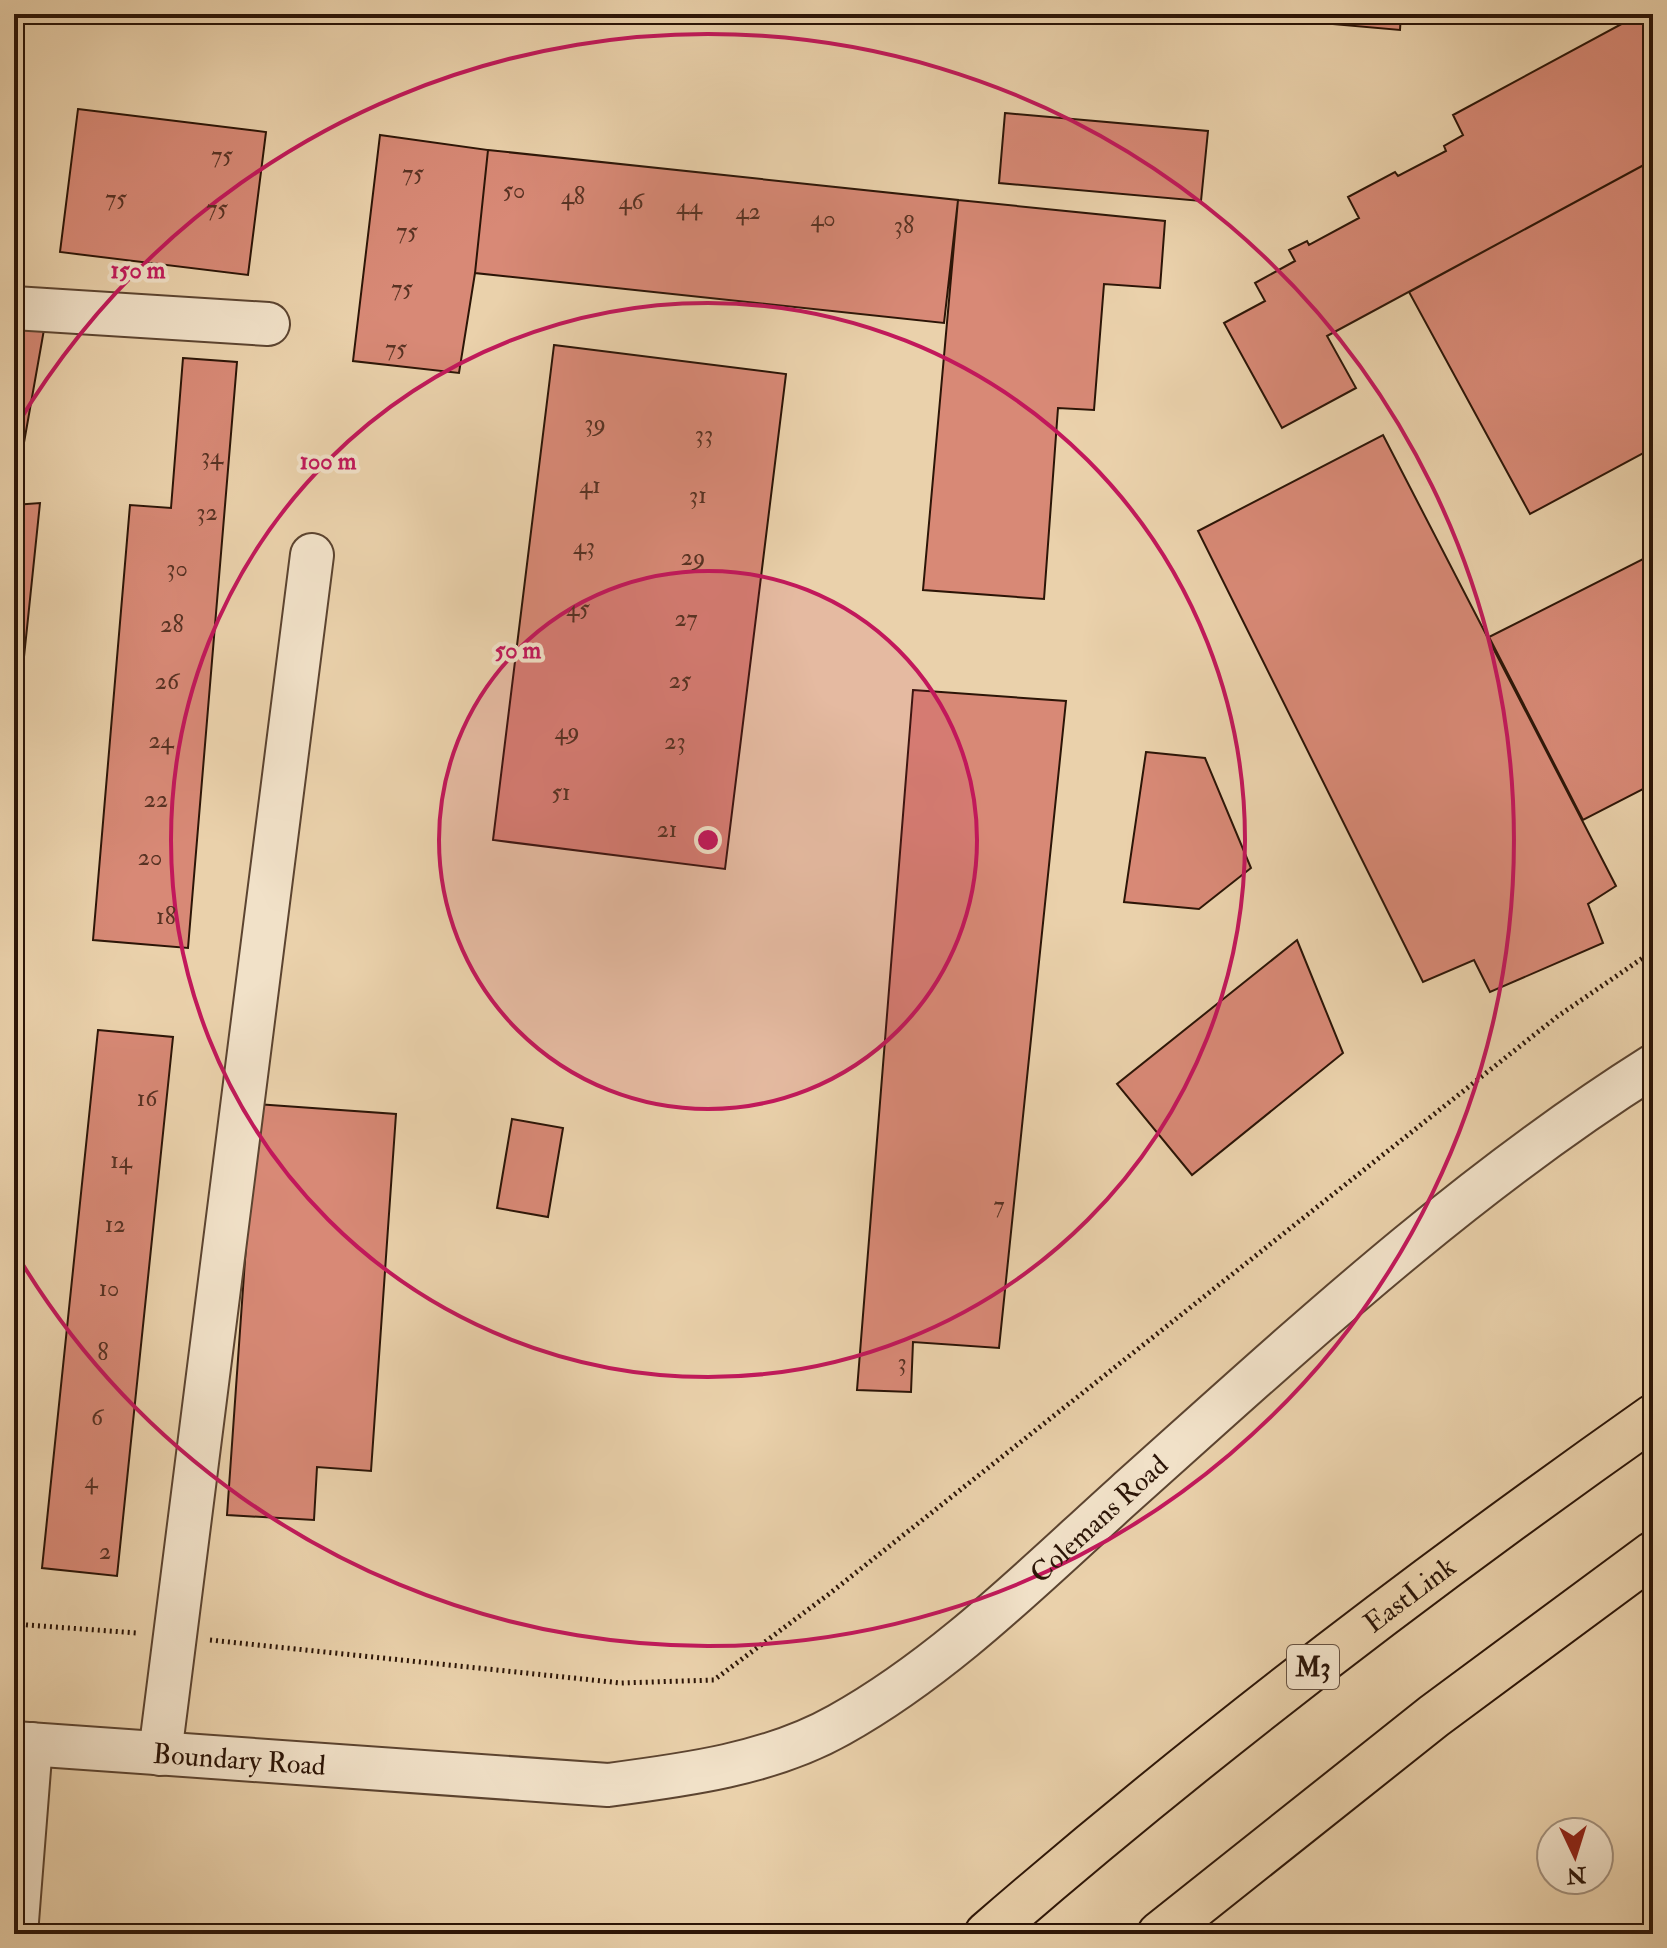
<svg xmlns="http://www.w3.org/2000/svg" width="1667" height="1948" font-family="'IM FELL Double Pica',serif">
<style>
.building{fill:#d88976;stroke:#2c1507;stroke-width:2}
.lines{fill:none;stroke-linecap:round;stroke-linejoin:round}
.minor-casing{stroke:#5c4430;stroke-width:46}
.highway-casing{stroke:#2c1507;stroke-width:48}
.path{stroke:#2c1507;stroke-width:5;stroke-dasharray:2 4;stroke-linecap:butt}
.minor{stroke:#f1e1c8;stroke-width:42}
.highway{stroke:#ead1ab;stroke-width:44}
.ring{fill:none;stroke:#c2185b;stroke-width:4}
.labels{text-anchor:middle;stroke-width:8;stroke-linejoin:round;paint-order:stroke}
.number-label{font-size:24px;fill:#573223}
.shield{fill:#f1e1c8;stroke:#675241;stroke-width:2}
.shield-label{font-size:26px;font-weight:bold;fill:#2c1507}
.street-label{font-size:28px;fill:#2c1507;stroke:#f1e1c8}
.centre{fill:#c2185b;stroke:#f1e1c8;stroke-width:4}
.ring-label{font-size:24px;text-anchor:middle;font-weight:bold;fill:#c2185b;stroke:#f1e1c8;stroke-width:8;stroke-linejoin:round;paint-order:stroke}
</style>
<rect width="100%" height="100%" fill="#ead1ab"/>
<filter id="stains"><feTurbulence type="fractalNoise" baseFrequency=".0025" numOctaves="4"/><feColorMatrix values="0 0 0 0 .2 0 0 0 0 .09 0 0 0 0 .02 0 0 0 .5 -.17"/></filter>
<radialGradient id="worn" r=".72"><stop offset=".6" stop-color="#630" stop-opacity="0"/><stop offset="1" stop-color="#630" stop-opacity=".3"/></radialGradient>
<path class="building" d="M1220,14h181l-1,16z
M1640,14l7,6 6,-3v143l-326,176 29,52 -74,40 -58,-105 41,-22 -10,-18 40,-22 -6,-11 18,-9 2,4 50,-27 -11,-21 47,-25 3,4 48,-25 -2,-5 19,-11 -10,-20z
M78,109l188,23 -18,143 -188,-23z
M1005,113l203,18 -7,70 -202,-18z
M380,135l108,15 -13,123 -16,100 -106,-12z
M488,150l470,50 -14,123 -469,-50z
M1653,160v288l-123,66 -121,-222z
M958,200l207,21 -5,67 -56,-4 -10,126 -36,-2 -14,191 -121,-9z
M14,322l31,2 -31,175z
M554,345l232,29 -61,495 -232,-29z
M183,358l54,4 -49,586 -95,-8 37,-435 41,3z
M1383,435l233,451 -28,18 15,39 -113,49 -16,-32 -51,22 -225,-451z
M40,503l-26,250v-248z
M1643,559l10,18v207l-70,36 -94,-183z
M913,690l153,11 -67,647 -86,-6 -2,50 -54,-2z
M1146,752l59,6 46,110 -52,41 -75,-7z
M1297,940l46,113 -151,122 -75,-91z
M98,1030l75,7 -56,539 -75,-8z
M256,1104l140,10 -25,357 -54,-4 -3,53 -87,-5z
M512,1119l51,9 -15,89 -51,-9z"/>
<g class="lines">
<g class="minor-casing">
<g id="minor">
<path d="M14,308l254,16"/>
<path id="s1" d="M14,1743l594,42c77,-10 162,-21 231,-60 106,-59 196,-150 286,-231 169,-151 336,-307 528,-428"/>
<path d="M160,1754l152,-1199"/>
<path d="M16,1934l15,-190"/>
</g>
</g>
<g class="highway-casing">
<g id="highway">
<path id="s2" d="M987,1934c212,-184 436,-355 666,-517"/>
<path d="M1160,1934l274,-218 219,-162"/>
</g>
</g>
<path class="path" d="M14,1624l123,9
M210,1640l411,43 93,-3 115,-86 729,-578 95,-65"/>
<use href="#minor" class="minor"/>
<use href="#highway" class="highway"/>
</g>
<circle cx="708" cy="840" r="269" fill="#c2185b" fill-opacity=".12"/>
<g class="ring">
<circle cx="708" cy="840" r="269"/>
<circle cx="708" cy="840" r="537"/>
<path d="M17 425A806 806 0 1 1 17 1255"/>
</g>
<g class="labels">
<g class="number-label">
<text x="222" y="163">75</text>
<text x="413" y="181">75</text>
<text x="514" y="198">50</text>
<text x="573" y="204">48</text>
<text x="116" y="206">75</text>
<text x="631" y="209">46</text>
<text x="689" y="214">44</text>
<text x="217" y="216">75</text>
<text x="748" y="219">42</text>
<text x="823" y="226">40</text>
<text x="904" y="233">38</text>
<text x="407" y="239">75</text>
<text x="402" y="296">75</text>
<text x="396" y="356">75</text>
<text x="595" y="431">39</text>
<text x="704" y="442">33</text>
<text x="212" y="464">34</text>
<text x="590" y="493">41</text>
<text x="698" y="503">31</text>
<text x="207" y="520">32</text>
<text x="584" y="554">43</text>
<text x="693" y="565">29</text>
<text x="177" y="576">30</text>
<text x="578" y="616">45</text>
<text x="686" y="626">27</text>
<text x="172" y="632">28</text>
<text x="680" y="688">25</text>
<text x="167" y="689">26</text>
<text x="567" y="739">49</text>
<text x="161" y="748">24</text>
<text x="675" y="749">23</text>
<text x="561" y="800">51</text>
<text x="156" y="807">22</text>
<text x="667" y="837">21</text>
<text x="150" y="865">20</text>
<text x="166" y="924">18</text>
<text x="147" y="1106">16</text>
<text x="121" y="1168">14</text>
<text x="999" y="1213">7</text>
<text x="115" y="1232">12</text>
<text x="109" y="1296">10</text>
<text x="103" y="1360">8</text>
<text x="902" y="1370">3</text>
<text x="97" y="1425">6</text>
<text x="91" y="1488">4</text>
<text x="105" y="1559">2</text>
</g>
<rect class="shield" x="1287" y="1645" width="52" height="44" rx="6"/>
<g class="shield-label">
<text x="1313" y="1676">M3</text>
</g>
<g class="street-label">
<text dy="10" stroke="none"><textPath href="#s1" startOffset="1168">Colemans Road</textPath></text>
<text dy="10" stroke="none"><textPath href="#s2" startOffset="542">EastLink</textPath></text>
<text dy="10" stroke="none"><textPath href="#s1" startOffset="226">Boundary Road</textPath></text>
</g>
</g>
<circle cx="708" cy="840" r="12" class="centre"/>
<g class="ring-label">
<text x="138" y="278">150 m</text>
<text x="328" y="469">100 m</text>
<text x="518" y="658">50 m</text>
</g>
<rect width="1667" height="1948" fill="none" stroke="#ead1ab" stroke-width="48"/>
<rect x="16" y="16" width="1635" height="1916" fill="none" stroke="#2c1507" stroke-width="4"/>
<rect x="24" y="24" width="1619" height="1900" fill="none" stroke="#2c1507" stroke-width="2"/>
<g transform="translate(1575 1856) rotate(176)"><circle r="38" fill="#f1e1c8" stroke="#a28f7b" stroke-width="2"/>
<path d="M0-6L14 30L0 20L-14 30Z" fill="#8f2418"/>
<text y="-12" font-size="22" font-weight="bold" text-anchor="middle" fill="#2c1507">N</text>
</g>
<rect width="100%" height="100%" filter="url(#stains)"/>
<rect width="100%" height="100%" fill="url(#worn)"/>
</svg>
